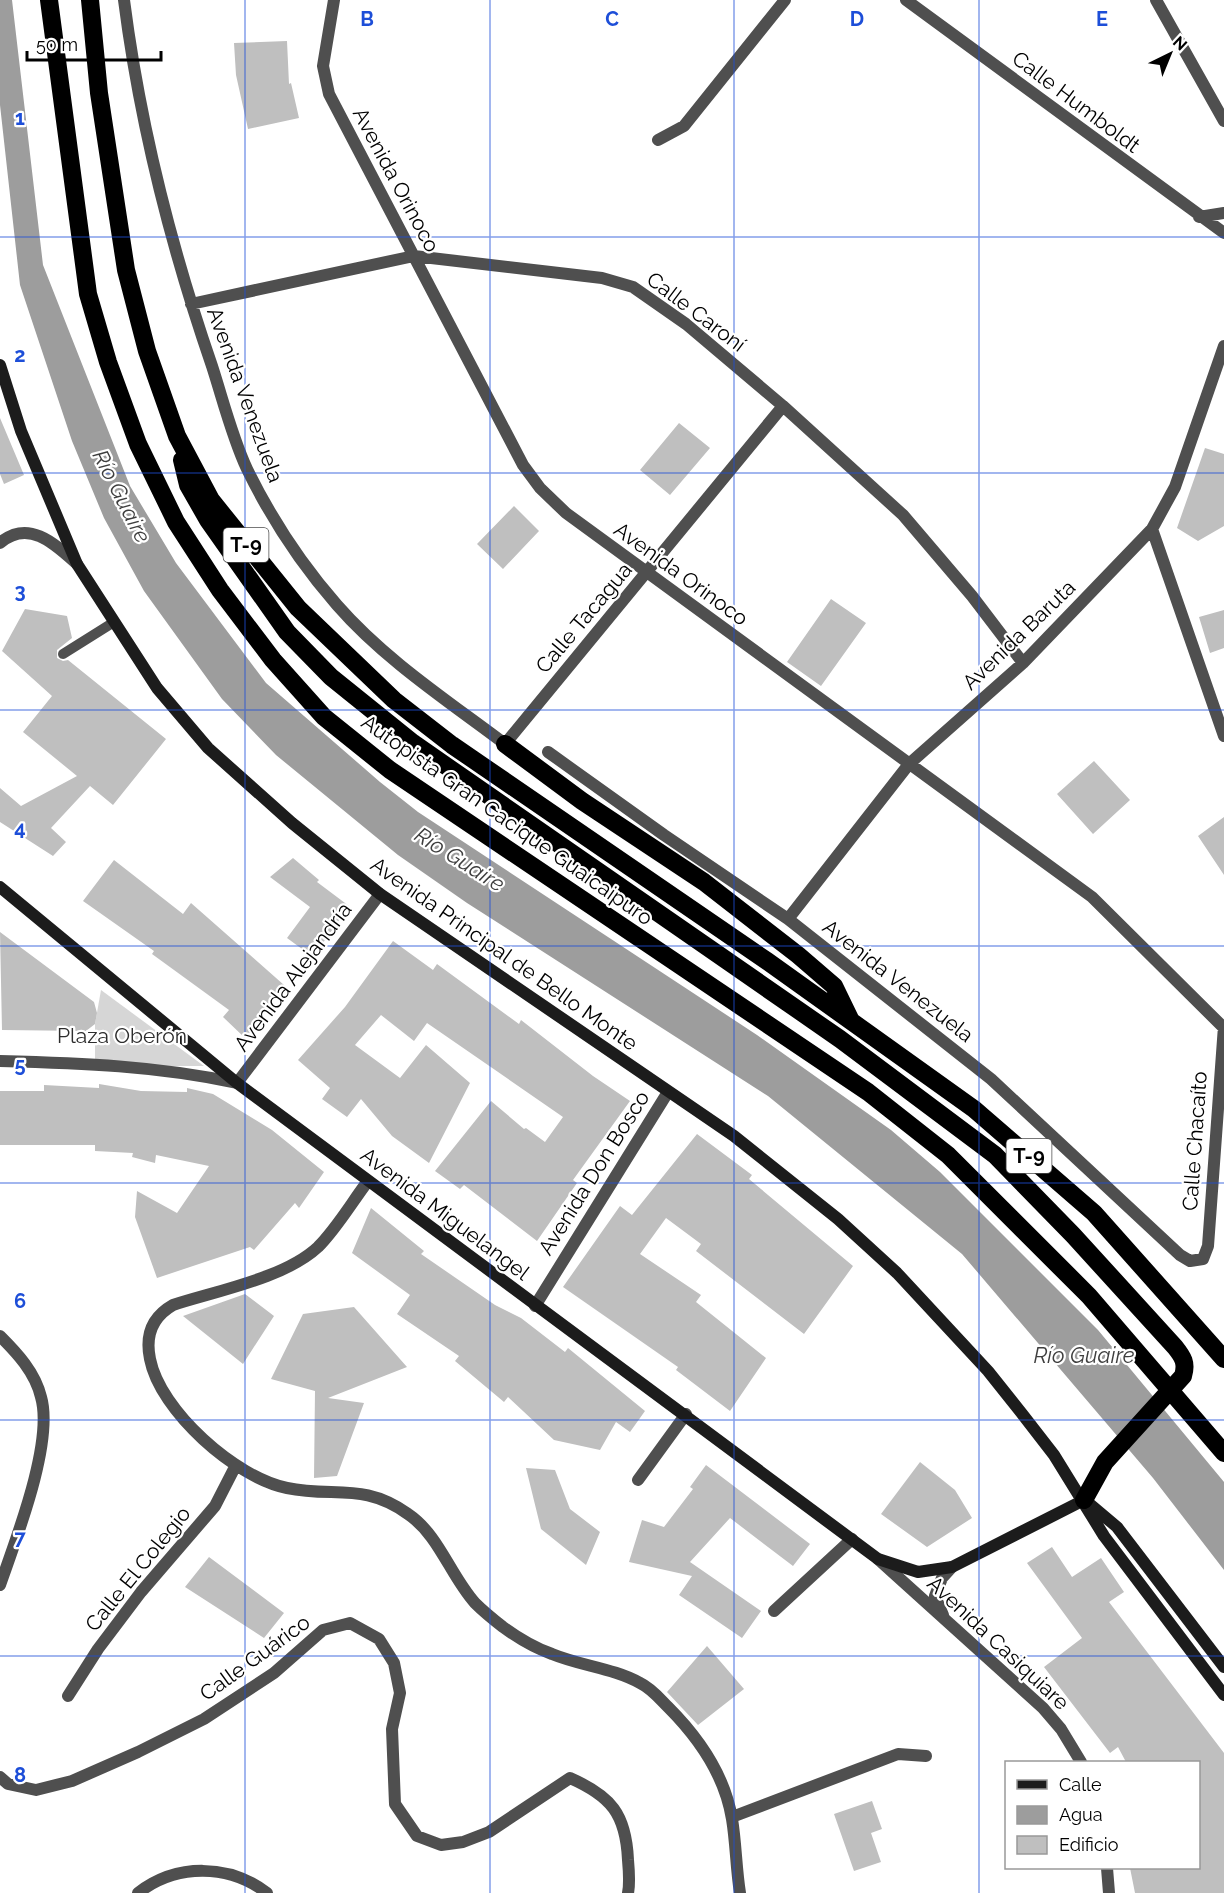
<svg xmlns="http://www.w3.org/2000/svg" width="1224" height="1893" font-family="Raleway,sans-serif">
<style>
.green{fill:#d6d6d6}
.water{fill:#9d9d9d}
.building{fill:#bfbfbf}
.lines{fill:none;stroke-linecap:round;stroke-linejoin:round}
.lane{stroke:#4f4f4f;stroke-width:10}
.street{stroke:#4f4f4f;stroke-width:12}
.secondary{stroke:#1c1c1c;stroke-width:12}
.highway{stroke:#000;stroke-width:18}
.grid{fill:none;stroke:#1d4ed8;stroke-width:1.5;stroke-opacity:0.55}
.labels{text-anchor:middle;stroke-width:4.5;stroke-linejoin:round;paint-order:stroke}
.shield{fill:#fff;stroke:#4c4c4c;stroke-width:1.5}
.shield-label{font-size:20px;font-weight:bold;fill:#000}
.street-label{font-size:21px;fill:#000;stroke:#fff}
.park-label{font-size:21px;fill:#2d2d2d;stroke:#fff}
.water-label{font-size:22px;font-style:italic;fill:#3e3e3e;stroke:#fff}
.grid-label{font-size:20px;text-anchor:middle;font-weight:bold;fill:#1d4ed8;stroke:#fff;stroke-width:4.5;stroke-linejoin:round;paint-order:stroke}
</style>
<rect width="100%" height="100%" fill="#fff"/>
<path class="green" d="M101,990l103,76h-44l-65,-7v-35z"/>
<path class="water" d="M0,0h12l31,265 87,221 46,77 90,120 114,99 38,30 339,223 134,95 49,42 158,158 126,152v88l-71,-92 -191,-224 -194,-158 -301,-193 -69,-48 -122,-100 -54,-56 -78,-108 -40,-73 -32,-77 -52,-156 -20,-180z"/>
<path class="building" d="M287,41l2,43 2,-1 8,35 -51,11 -12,-54 -2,-32z
M0,418l24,57 -20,9 -4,-10z
M679,423l31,25 -40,47 -30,-25z
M1205,448l19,6v72l-26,15 -21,-13z
M514,506l25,25 -36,38 -26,-25z
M831,599l35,24 -45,63 -34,-24z
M25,609l42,7 5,22 -15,12v8l6,3 5,-1 98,79 -53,66 -23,-19 -39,42 15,14 -13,14 -53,-34v-34l21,18 56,-30 -54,-44 29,-36 -50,-45z
M1224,610v38l-14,5 -11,-36z
M1094,761l36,39 -37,34 -36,-40z
M1224,817v58l-26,-39z
M293,858l26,22 -2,2 32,24 -36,51 -26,-19 23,-31 -40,-30z
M114,860l69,54 8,-11 93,82 -38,54 -23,-22 6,-7 -77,-56 2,-3 -71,-50z
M0,932l94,70 3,11 -2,11 -9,7 -84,-1z
M393,941l40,29 4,-6 82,60 2,-4 72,56 37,25 -57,79 4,3 -40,58 -73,-56 -4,4 -25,-18 56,-70 33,28 2,-1 19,14 18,-25 -136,-94 -13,18 -33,-26 -26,30 45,33 26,-33 44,38 -41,80 -37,-27 -31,-37 -14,18 -25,-18 8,-11 -32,-28 47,-53z
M99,1084l42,7 46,1v-4l26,6 59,36 52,42 -25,36 -4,-5 -41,47 -4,-3 -93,31 -22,-61 2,-26 40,22 32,-47 -53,-11 -1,8 -23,-6 1,-4 -38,-2v-6h-95v-54h44v-6l55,3z
M697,1134l55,41 -3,4 104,87 -49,68 -108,-83 5,-7 -35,-26 -26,36 61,41 -5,7 70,56 -36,53 -54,-41 2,-3 -115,-80 57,-81 12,9z
M371,1208l53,43 -3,3 74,51 26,13 44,34 3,-4 77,63 -15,21 -14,-10 -16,28 -46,-10 -46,-43 -4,5 -49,-41 4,-5 -62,-42 13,-19 -58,-42z
M245,1294l29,22 -31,48 -60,-48z
M354,1307l53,60 -79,31 36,5 -27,73 -23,2 1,-87 -44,-12 32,-65z
M920,1462l35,28 17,28 -45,29 -46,-33z
M706,1465l104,79 -17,22 -63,-48 -40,44 71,49 -19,27 -63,-43 13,-19 -63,-14 13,-42 22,7 29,-38 -3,-2z
M526,1468l29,2 15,39 30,23 -14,33 -45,-36z
M1052,1547l20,30 29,-19 23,34 -15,10 115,151v140h-89l-5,-25h68v-106h-72l-8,-15 -8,6 -66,-86 38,-29 -55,-75z
M209,1557l75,56 -20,25 -79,-51z
M707,1646l37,43 -46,36 -31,-33z
M872,1801l10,28 -11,4 10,29 -27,9 -20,-57z"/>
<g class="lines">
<path class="lane" d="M63,654l51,-32"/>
<path class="street" d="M124,0c16,125 47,247 88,366 11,34 20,71 35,103 24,49 54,95 90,136 47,54 111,96 168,139l278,-338
M334,0l-11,66 6,28 194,371 17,23 26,25 526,384 131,130
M906,0l318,233
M1156,0l68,121
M658,140l26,-14 101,-126
M1199,217l25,-4
M191,304l223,-48 188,22 31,9 53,37 97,82 120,109 69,81 51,67
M1152,529l72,207
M0,543c29,-25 56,2 77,21
M548,752l116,83 124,84 203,160 189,176 10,6 13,-2 5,-13 16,-220
M788,919l121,-155 114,-101 129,-134 23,-42 49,-141
M0,1061c80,2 159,5 237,22l143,-189
M368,1181c-16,21 -31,47 -50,66 -33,31 -102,44 -145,58 -21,12 -28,30 -23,54 10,52 86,119 137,129 47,10 76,-6 121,26 31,21 42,61 67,89 8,8 19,17 28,24 15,11 32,21 49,27 29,12 61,14 88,29 11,5 20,16 28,24 30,30 57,69 64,112 4,24 4,49 8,74
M535,1306l133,-214
M0,1336c17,17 35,36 41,61 13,45 -25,142 -41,188
M638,1480l48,-66
M878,1559l165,149 18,21 20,33
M774,1611l78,-72
M943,1615l-8,-19 7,-18 10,-11
M68,1696l30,-47 43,-57 74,-86 21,-41
M0,1777l8,7 28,6 36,-9 66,-29 66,-33 70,-46 49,-43 27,-7 29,16 15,24 6,30 -8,36 3,75 22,32 24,9 22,-3 26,-10 81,-54c41,18 56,36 58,82 1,11 2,23 0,33
M732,1817l166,-63 28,2
M1107,1868l2,25
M138,1893c39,-30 91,-29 129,0"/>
<path class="secondary" d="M0,365l21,66 56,133 80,124 51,60 84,75 88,71 354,242 104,83 59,54 91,98 35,44 31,40 50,81 120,159
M0,887l237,196 641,476 40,13 34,-5 132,-67
M1085,1500l32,27 107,140"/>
<path class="highway" d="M49,0l39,294 20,68 30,82 38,78 44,68 53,70 51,57 66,53 478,322 80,63 141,141 135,157
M90,0l9,93 27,177 21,81 30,85 34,64 87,108 96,92 58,45 315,216 207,148 120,104 130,146
M182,460l6,25 20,35 79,112 44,45 82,66 427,296 155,116 78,80 102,112c8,10 12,16 8,29l-78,86 -21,38
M505,744l77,57 122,81 94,73 36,31 16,33"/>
</g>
<path class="grid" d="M245,0v1893M490,0v1893M734,0v1893M979,0v1893M0,237h1224M0,473h1224M0,710h1224M0,946h1224M0,1183h1224M0,1420h1224M0,1656h1224"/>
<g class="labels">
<g class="shield">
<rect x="223.5" y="528" width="45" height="34" rx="4.5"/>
<rect x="1006.5" y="1139" width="45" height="34" rx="4.5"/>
</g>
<g class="shield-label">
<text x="246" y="552">T-9</text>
<text x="1029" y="1163">T-9</text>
</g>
<g class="street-label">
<text transform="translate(1076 102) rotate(37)" y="7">Calle Humboldt</text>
<text transform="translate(396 180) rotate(62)" y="7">Avenida Orinoco</text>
<text transform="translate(696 312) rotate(37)" y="7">Calle Caroní</text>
<text transform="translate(245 395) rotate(70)" y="7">Avenida Venezuela</text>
<text transform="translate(681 574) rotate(36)" y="7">Avenida Orinoco</text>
<text transform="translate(584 618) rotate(-50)" y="7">Calle Tacagua</text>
<text transform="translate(1019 635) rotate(-44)" y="7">Avenida Baruta</text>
<text transform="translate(507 820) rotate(35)" y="7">Autopista Gran Cacique Guaicaipuro</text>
<text transform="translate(504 954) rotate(35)" y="7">Avenida Principal de Bello Monte</text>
<text transform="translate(293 977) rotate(-53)" y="7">Avenida Alejandría</text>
<text transform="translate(898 981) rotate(38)" y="7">Avenida Venezuela</text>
<text transform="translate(1195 1141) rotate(-86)" y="7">Calle Chacaíto</text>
<text transform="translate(594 1173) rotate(-58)" y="7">Avenida Don Bosco</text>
<text transform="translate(445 1214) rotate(37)" y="7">Avenida Miguelangel</text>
<text transform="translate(138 1569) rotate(-51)" y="7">Calle El Colegio</text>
<text transform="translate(998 1643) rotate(43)" y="7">Avenida Casiquiare</text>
<text transform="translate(255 1658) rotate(-36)" y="7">Calle Guárico</text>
</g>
<g class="park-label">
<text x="122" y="1043">Plaza Oberón</text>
</g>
<g class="water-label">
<text transform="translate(122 496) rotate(63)" y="8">Río Guaire</text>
<text transform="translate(460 859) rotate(32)" y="8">Río Guaire</text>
<text x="1084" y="1363">Río Guaire</text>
</g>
</g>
<g class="grid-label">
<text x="367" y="26">B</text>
<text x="612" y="26">C</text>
<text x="857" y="26">D</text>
<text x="1102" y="26">E</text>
<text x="20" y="125">1</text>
<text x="20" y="362">2</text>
<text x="20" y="598">3</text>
<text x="20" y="835">4</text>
<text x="20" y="1072">5</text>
<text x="20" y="1308">6</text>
<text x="20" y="1545">7</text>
<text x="20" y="1782">8</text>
</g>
<rect x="1005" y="1761" width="195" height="108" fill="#ffffff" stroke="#999999" stroke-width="1.5"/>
<rect x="1017" y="1780" width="30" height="9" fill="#1c1c1c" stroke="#999999" stroke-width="1.5"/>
<text x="1059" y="1791" font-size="18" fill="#000000">Calle</text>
<rect x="1017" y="1806" width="30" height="18" fill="#9d9d9d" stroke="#999999" stroke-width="1.5"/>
<text x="1059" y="1821" font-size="18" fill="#000000">Agua</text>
<rect x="1017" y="1836" width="30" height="18" fill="#bfbfbf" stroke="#999999" stroke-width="1.5"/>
<text x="1059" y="1851" font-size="18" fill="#000000">Edificio</text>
<g transform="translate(1170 54) rotate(43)" stroke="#ffffff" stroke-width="4.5" paint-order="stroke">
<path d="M0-4.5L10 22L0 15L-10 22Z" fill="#000000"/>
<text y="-9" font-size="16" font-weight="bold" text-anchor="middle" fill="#000000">N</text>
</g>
<path d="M27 51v9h134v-9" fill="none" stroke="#000000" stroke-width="3"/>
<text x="36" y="51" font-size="18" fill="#000000" stroke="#ffffff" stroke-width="4.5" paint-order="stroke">50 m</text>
</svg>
